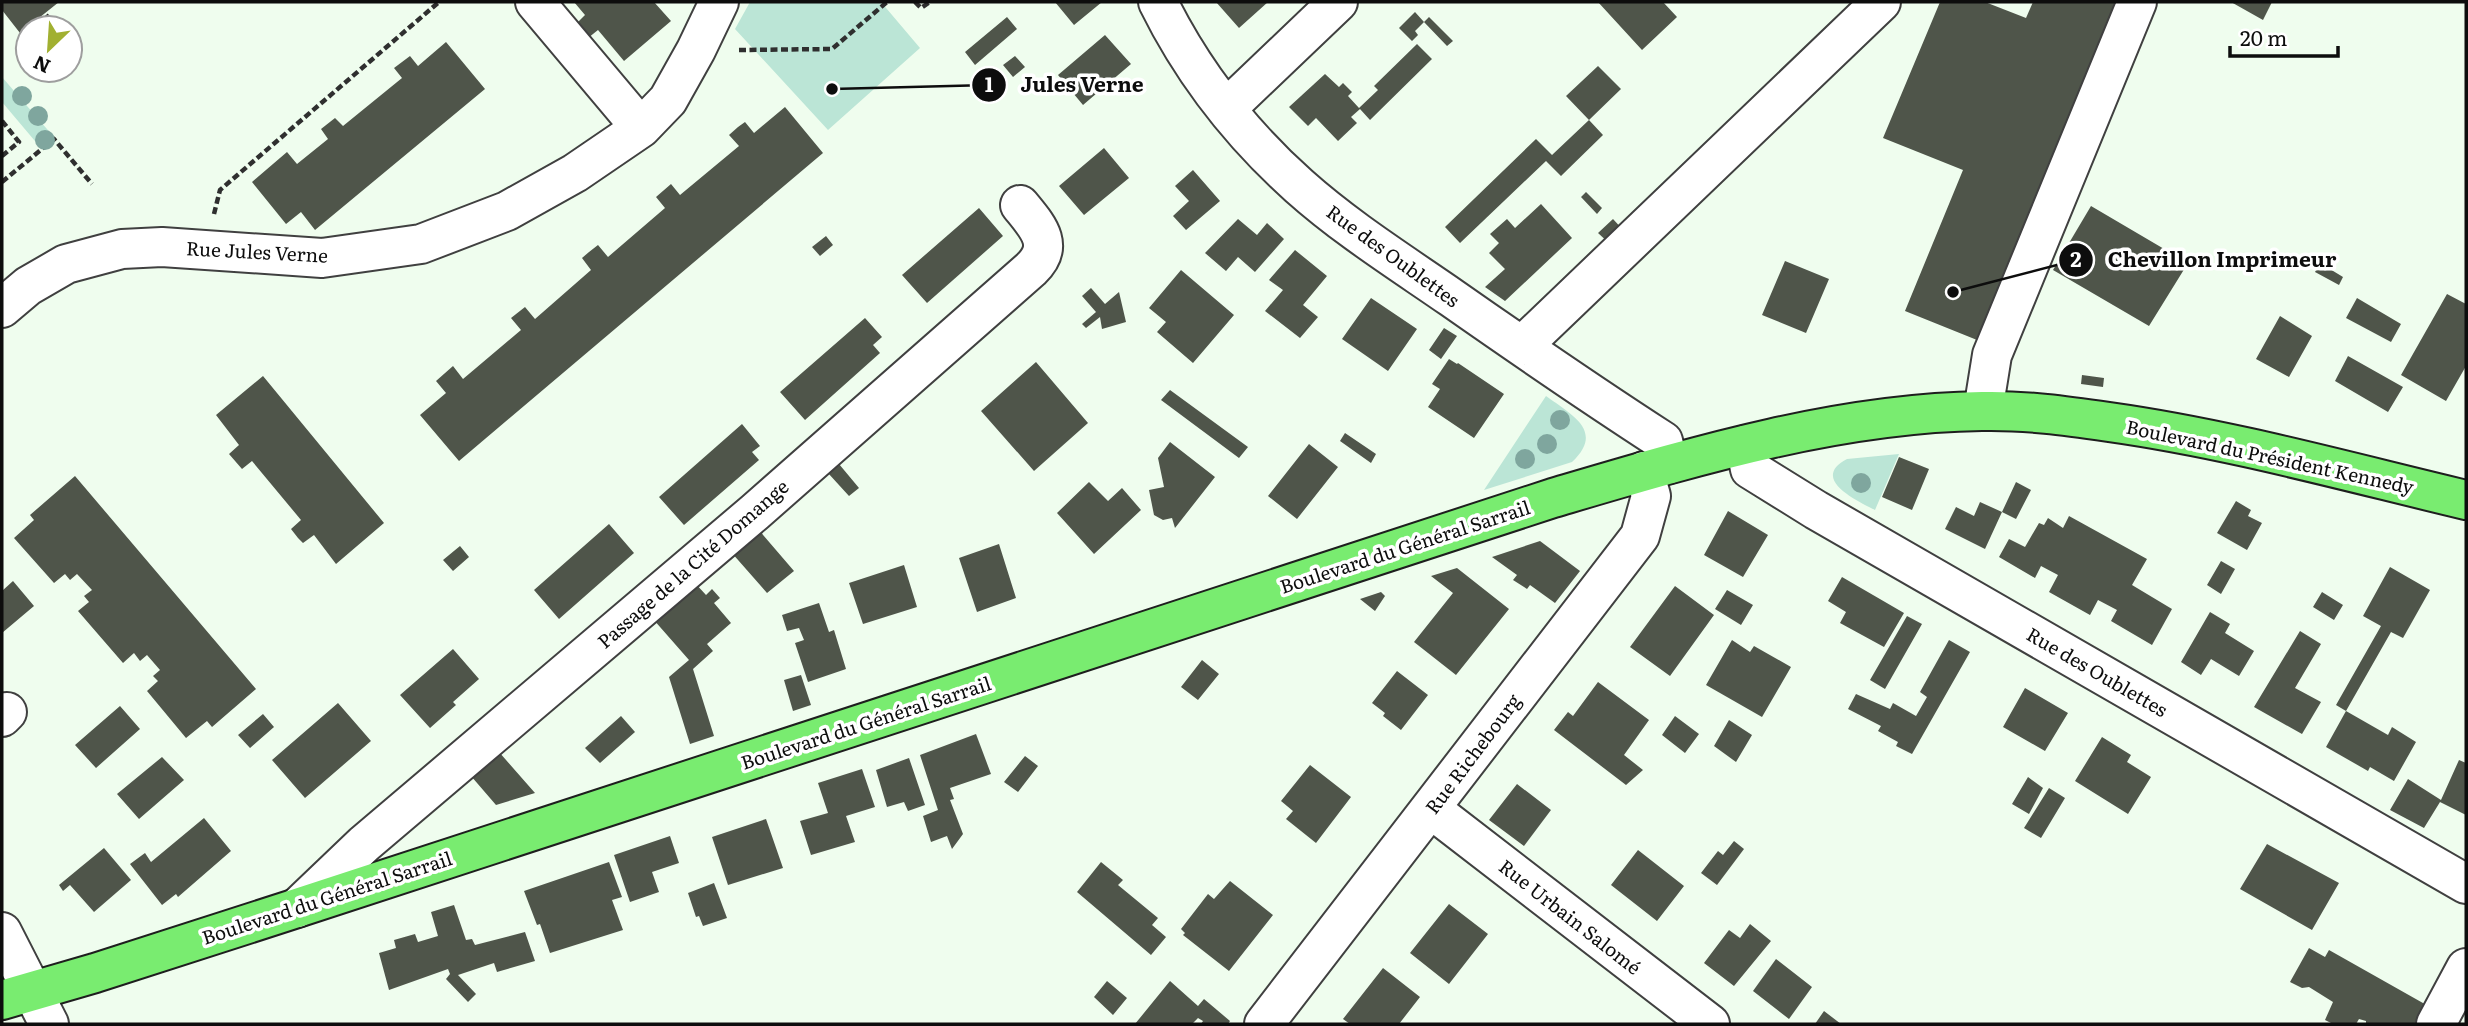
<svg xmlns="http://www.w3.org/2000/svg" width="2468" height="1026" font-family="Literata,serif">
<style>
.green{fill:#bbe5d6}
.building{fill:#4f554a}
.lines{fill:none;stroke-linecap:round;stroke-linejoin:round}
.minor-casing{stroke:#404040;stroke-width:42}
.major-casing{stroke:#1e1e1e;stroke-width:42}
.path{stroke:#2f2f2f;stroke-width:4.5;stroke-dasharray:7 3.5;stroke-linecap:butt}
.minor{stroke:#fff;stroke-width:38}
.major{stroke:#79ec70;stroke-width:38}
.tree{fill:#7fa69e}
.labels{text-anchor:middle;stroke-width:7;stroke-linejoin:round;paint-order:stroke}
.street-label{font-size:19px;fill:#0d0d0d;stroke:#fff}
.leader{fill:none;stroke:#0d0d0d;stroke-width:2.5}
.callout-dot{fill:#0d0d0d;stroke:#fff;stroke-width:2.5}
.mark-label{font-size:21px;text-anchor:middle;font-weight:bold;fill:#fff}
.callout-label{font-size:21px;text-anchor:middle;font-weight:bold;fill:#0d0d0d;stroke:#fff;stroke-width:7;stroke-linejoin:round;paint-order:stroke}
</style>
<rect width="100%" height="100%" fill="#effdee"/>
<path class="green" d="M750,2h131l39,46 -92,82 -93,-101z
M2,77l51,59 -13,11 -38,-45z
M1546,396c26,19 59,35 26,66l-88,28z
M1899,454l-24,56c-17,-9 -66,-31 -28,-51z"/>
<path class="building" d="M2,2h57l-39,31 -18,-23z
M574,2h80l17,19 -47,40 -26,-31 -10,8 -11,-15 8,-8z
M1055,2h47l-28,23z
M1216,2h52l-29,26z
M1598,2h65l14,15 -35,33z
M1940,2h45l41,16 7,-16h92l-143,340 -77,-31 58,-141 -80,-32z
M2231,2h41l-9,18z
M1415,12l9,10 5,-5 24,24 -6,5 -23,-24 -9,9 3,4 -6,6 -13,-13z
M1007,17l10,12 -42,36 -10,-13z
M1105,35l26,29 -48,41 -25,-30z
M446,42l39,47 -170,141 -14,-18 -15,12 -34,-42 35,-30 10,12 31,-25 -7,-10 14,-11 8,8 59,-48 -8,-10 16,-12 8,10z
M1417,44l15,15 -62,61 -10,-11 -9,8 6,6 -19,18 -22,-23 -8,8 -19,-19 36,-33 14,13 4,-4 9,9 -4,4 11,12 19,-18 -4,-4z
M1015,56l10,11 -12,10 -10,-12z
M1598,66l23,23 -32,31 14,15 -42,41 -15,-15 -86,82 -15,-16 91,-88 16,16 37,-35 -23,-24z
M785,107l38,46 -364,308 -39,-46 26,-22 -10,-12 17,-15 10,13 58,-49 -10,-12 14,-11 10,12 56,-49 -9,-12 7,-6 9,-7 10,12 57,-49 -9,-11 15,-13 9,11 59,-49 -10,-11 9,-8 7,-5 9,11z
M1104,148l25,30 -45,37 -25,-29z
M1193,170l27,31 -34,29 -13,-14 16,-15 -14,-15z
M1586,192l16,16 -5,6 -16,-17z
M1541,204l31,34 -67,63 -20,-14 20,-18 -16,-16 10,-10 -9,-9 17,-15 8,9z
M2091,206l97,57 -39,63 -96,-56z
M979,208l24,28 -76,67 -25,-28z
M1238,219l19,16 10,-12 17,16 -29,33 -17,-15 -12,14 -21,-18z
M1613,219l12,13 -14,13 -13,-12z
M826,236l7,9 -13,11 -8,-9z
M1295,250l32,26 -24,29 15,12 -18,21 -35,-27 18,-21 -14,-10z
M1785,261l44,18 -23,54 -44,-18z
M2320,263l23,14 -4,8 -24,-13z
M1181,270l53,45 -41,48 -36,-31 9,-10 -17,-14z
M1091,288l14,16 14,-12 7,30 -24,7 -2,-12 -14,11 -4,-4 14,-12 -14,-16z
M2447,294l19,10v62l-20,35 -45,-26z
M1371,298l46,31 -29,42 -46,-32z
M2357,298l44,26 -10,18 -45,-24z
M2280,316l32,20 -23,41 -33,-18z
M865,318l17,19 -9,8 7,8 -75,67 -25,-28z
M1444,328l13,8 -16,23 -12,-9z
M2348,356l55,31 -15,25 -53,-31z
M1449,359l8,5 1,-1 46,31 -30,44 -46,-31 12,-18 -8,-5z
M1036,362l52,61 -54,48 -53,-60z
M2082,375l22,3 -1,9 -22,-3z
M263,376l121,147 -48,41 -22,-29 -11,8 -5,-5 -7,-9 10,-9 -49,-59 -10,8 -13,-15 10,-9 -23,-30z
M1170,390l78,57 -9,11 -78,-58z
M742,424l18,22 -8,6 7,8 -75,65 -25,-28z
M1345,433l31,21 -5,9 -31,-22z
M1170,442l45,35 -40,51 -3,-10 -9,2 -9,-5 -5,-25 15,-3 -6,-29z
M1309,444l29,23 -41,52 -29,-23z
M1899,457l30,12 -17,41 -30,-13z
M839,464l20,24 -10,8 -21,-23z
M75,476l181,213 -44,38 -5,-6 -21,17 -39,-47 11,-10 -5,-5 7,-6 -13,-15 -7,6 -6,-8 -11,10 -45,-52 11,-9 -5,-6 8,-6 -15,-16 -7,6 -5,-6 -11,9 -40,-45 20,-18 -4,-5z
M1089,482l19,19 14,-13 19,22 -47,44 -37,-41z
M2016,482l15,8 -15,29 -14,-7 -17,37 -40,-20 11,-22 18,9 6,-14 22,10z
M2236,501l15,9 -3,6 14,7 -15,27 -30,-17z
M1728,511l40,24 -25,42 -39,-22z
M2069,516l78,43 -15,26 40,24 -20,36 -41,-24 6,-11 -19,-10 -8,15 -41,-23 9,-17 -17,-9 -6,12 -36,-21 10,-18 16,8 14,-24 5,2 4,-7 15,10z
M609,524l25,29 -75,66 -25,-29z
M758,529l36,42 -27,22 -36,-41z
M1540,541l40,30 -25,32 -25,-18 -3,4 -14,-9 4,-5 -25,-18z
M999,544l17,54 -39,14 -18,-54z
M460,546l9,11 -16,14 -10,-11z
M2221,561l14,8 -14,25 -14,-9z
M904,565l13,42 -54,17 -14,-41z
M2390,567l40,23 -27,48 -12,-6 -45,79 -10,-6 45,-79 -18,-10z
M1457,568l52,41 -53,66 -42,-33 39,-49 -22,-17z
M1842,577l62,36 -20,34 -44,-24 6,-11 -18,-11z
M13,581l21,25 -32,27v-42z
M695,583l11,12 6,-6 8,9 -6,5 17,20 -24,21 6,7 -20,18 21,67 -24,8 -21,-67 20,-17 -36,-41z
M1675,586l39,29 -44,61 -40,-29z
M1727,590l26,15 -12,20 -26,-16z
M1381,592l4,4 -10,15 -15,-12z
M2322,592l21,13 -9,15 -21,-13z
M819,603l10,29 5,-2 12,39 -38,13 -13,-39 9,-3 -5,-12 -12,3 -5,-16z
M2210,612l20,12 -5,9 29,18 -15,25 -28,-17 -10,16 -20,-13z
M1907,616l15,8 -37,65 -15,-9z
M2300,631l21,13 -26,44 26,14 -19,32 -48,-27z
M1732,640l18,12 4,-6 37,21 -29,50 -56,-32z
M1949,640l21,12 -58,102 -16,-8 2,-4 -20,-11 3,-5 -33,-17 8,-15 34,15 3,-6 23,13 11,-19 -7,-5z
M453,649l26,30 -26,23 3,3 -26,23 -30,-33z
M1202,660l17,14 -21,26 -17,-13z
M1397,671l31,24 -27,35 -18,-14 2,-3 -13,-10z
M801,675l10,30 -18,6 -9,-31z
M1598,682l51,38 -25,35 19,15 -17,15 -72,-55 14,-18 5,4z
M2025,688l43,25 -23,38 -42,-24z
M338,703l33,38 -66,57 -33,-38z
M120,706l20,23 -44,39 -21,-23z
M2346,711l42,24 4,-8 24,15 -22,39 -24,-14 -2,4 -42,-24z
M263,714l11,13 -24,21 -12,-13z
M621,716l14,16 -35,31 -15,-15z
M1675,716l24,18 -14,19 -23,-18z
M1729,720l23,15 -16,27 -22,-16z
M976,734l15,40 -41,14 4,11 -4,1 13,34 -11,15 -5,-13 -16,6 -8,-26 15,-6 -18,-55z
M2102,737l29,18 -4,7 24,15 -23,37 -53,-33z
M499,752l36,41 -39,12 -25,-29z
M1025,756l13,10 -20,26 -14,-10z
M162,757l22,23 -45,39 -22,-25z
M909,758l16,47 -17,6 -4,-9 -17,5 -11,-37z
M2459,760l7,3v52l-26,-13 -16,26 -34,-18 18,-31 33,21z
M1310,765l41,32 -35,46 -30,-24 7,-8 -12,-10z
M862,769l13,38 -29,9 9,26 -44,13 -11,-34 28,-8 -10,-30z
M2028,777l15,11 -14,26 -17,-10z
M1517,784l34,26 -27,36 -35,-26z
M2049,788l16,10 -24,40 -17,-10z
M204,818l27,33 -53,46 -2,-3 -14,11 -32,-41 15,-11 6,9z
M766,819l17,49 -55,17 -16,-48z
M670,836l9,27 -27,9 7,20 -29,10 -16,-47z
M1734,841l10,8 -27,36 -16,-12 17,-22 5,4z
M2267,844l72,39 -27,47 -72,-41z
M104,848l27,32 -37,32 -24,-27 -7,6 -4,-6z
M1638,850l46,36 -27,35 -46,-36z
M609,862l13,35 -10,3 11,30 -73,23 -10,-29 -3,1 -13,-34z
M1101,862l22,18 -5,5 40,33 -6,7 14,12 -15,18 -74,-63z
M1230,881l43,34 -44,56 -46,-36 2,-2 -4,-4 27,-35 6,5z
M714,883l13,35 -24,8 -4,-10 -3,1 -8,-24z
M1449,904l39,30 -39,50 -39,-31z
M454,905l12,35 6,-1 3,6 50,-13 10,29 -38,11 -3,-9 -36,12 18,19 -8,8 -22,-23 4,-5 -2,-5 -59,21 -10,-37 17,-5 -2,-8 21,-6 3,8 20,-6 -7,-24z
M1750,924l21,17 -37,45 -30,-23 25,-33 11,8z
M2309,948l16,9 4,-7 101,57 -10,17h-54v-3l-7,-2 -3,5h-23l-8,-4 8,-18 -24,-15 -7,1 -12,-6z
M1776,959l36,28 -23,32 -36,-28z
M1383,968l37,29 -21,27h-49l-7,-5z
M1107,981l20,17 -14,17 -19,-18z
M1170,981l28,25 6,-7 26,22 -2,3h-27l2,-3 -5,-3 -6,6h-57z
M1824,1011l17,13h-26z"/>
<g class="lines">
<g class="minor-casing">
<path id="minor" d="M535,2l106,126
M1158,2c34,69 83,132 141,184 47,42 101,76 153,112 70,49 140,97 211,143l6,23
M1226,109l112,-107
M2,308l26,-22 38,-22 56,-15 40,-2 160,11 99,-14 86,-33 68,-38 66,-45 27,-28 28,-50 23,-48
M1522,346l359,-344
M1983,411l9,-56 145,-353
M1745,445l5,24 66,41 650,374
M2,717l5,-5
M1431,809l279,215
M297,908l67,-64 391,-332 276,-243c25,-24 6,-43 -11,-64
M2,932l47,92
M1264,1024l376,-488 11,-40 -7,-25
M2436,1024l30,-56"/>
</g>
<g class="major-casing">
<path id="major" d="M2,1000l93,-27 202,-65 1256,-410c139,-41 283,-85 429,-87 43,-1 85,5 127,11 121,17 239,50 357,78"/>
</g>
<path class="path" d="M915,2l6,6 9,-6
M46,15l11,13
M739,50l93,-1 55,-47
M2,121l17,21 -17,14
M2,182l52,-43 38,45
M214,214l6,-24 219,-188"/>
<use href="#minor" class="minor"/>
<use href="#major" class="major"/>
</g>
<g class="tree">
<circle cx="22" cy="96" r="10"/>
<circle cx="38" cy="116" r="10"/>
<circle cx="45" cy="140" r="10"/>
<circle cx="1560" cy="420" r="10"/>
<circle cx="1547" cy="444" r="10"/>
<circle cx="1525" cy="459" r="10"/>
<circle cx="1861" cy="483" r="10"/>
</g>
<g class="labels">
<g class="street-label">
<text transform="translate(257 252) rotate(3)" y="7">Rue Jules Verne</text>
<text transform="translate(1393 256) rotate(36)" y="7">Rue des Oublettes</text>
<text transform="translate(2270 457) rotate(12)" y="7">Boulevard du Président Kennedy</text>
<text transform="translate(1405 547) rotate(-18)" y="7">Boulevard du Général Sarrail</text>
<text transform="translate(693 564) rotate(-41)" y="7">Passage de la Cité Domange</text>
<text transform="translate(2097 672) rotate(30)" y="7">Rue des Oublettes</text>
<text transform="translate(866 723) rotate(-18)" y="7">Boulevard du Général Sarrail</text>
<text transform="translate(1473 754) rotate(-53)" y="7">Rue Richebourg</text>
<text transform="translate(327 898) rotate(-18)" y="7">Boulevard du Général Sarrail</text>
<text transform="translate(1570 917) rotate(38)" y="7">Rue Urbain Salomé</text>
</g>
</g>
<path class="leader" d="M832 89L989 85M1953 292L2076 260"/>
<g class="callout-dot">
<circle cx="832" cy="89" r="7"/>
<circle cx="1953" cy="292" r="7"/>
<circle cx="989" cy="85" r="18"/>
<circle cx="2076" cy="260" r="18"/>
</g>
<g class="mark-label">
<text x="989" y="92">1</text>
<text x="2076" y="267">2</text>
</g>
<g class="callout-label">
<text x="1082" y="92">Jules Verne</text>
<text x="2222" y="267">Chevillon Imprimeur</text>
</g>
<rect width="2468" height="1026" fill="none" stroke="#0d0d0d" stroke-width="7"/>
<g transform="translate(49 49) rotate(205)"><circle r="33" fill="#ffffff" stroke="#9e9e9e" stroke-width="2"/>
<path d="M0-5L12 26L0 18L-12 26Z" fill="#a1b031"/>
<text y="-10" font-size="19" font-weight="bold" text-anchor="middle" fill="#0d0d0d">N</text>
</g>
<path d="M2230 46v10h108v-10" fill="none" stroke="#0d0d0d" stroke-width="3.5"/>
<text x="2240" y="46" font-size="21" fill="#0d0d0d" stroke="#ffffff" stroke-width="5" paint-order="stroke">20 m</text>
</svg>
